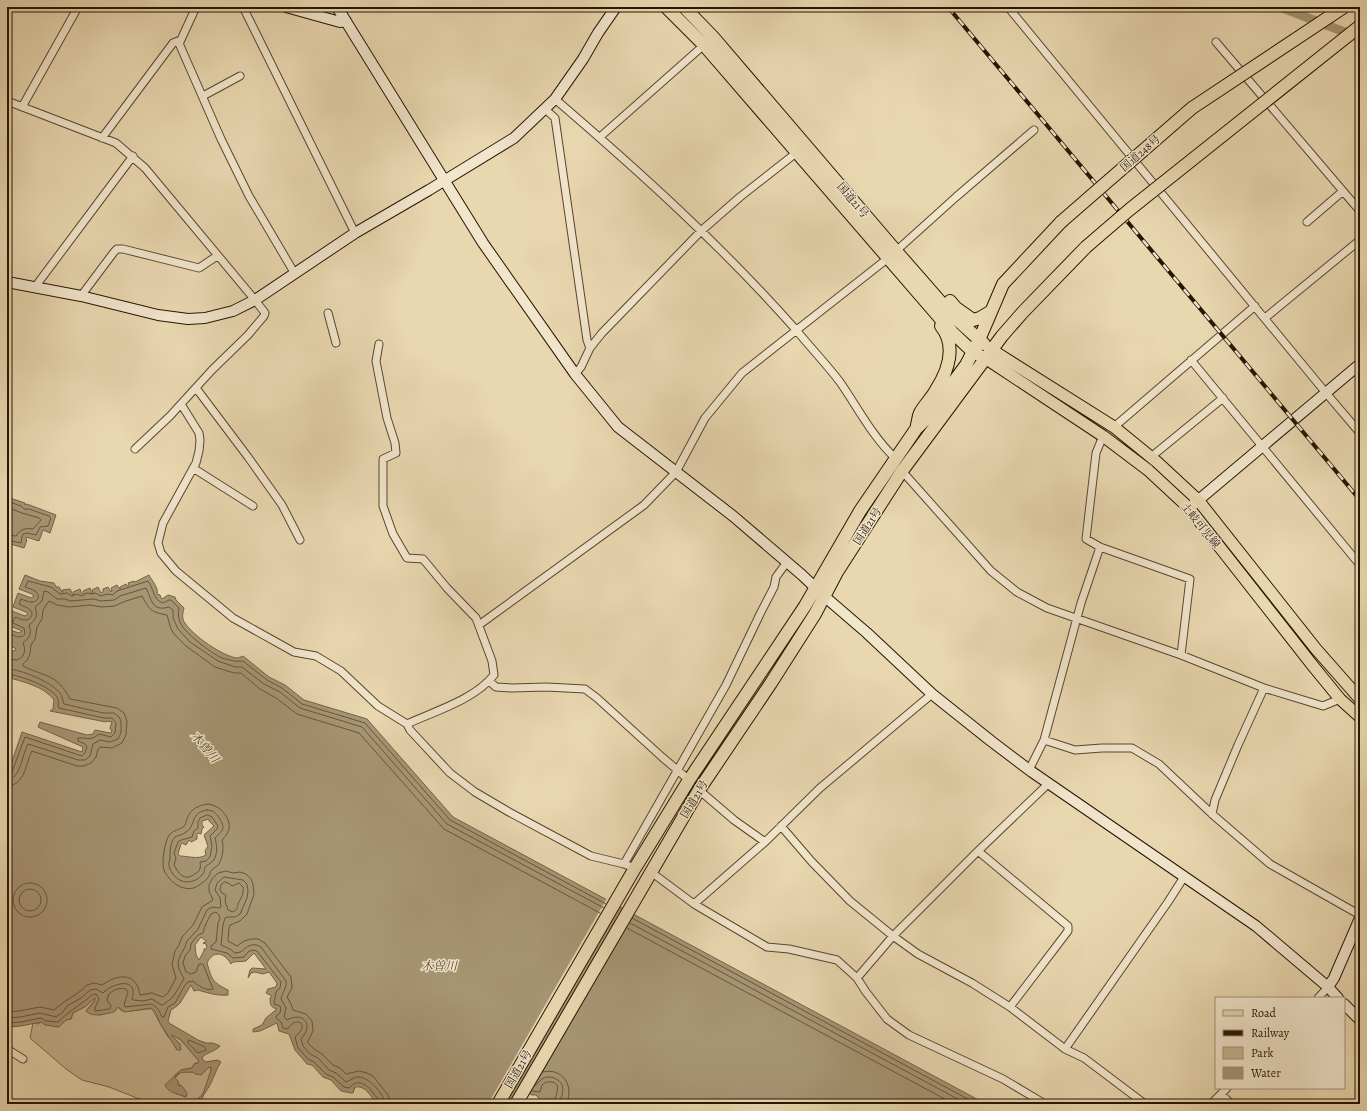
<svg xmlns="http://www.w3.org/2000/svg" width="1367" height="1111" font-family="Alegreya,'Noto Serif JP',serif">
<style>
.green{fill:#c8b692;stroke:#77664a}
.water{fill:#a79574;stroke:#736246;fill-rule:evenodd}
.pier{fill:#e9d7b0}
.lines{fill:none;stroke-linecap:round;stroke-linejoin:round}
.shore{stroke:#66563a;stroke-width:1}
.canal{stroke:#a79574;stroke-width:9}
.street-casing{stroke:#57462d;stroke-width:9}
.secondary-casing{stroke:#261601;stroke-width:12}
.primary-casing{stroke:#261601;stroke-width:13}
.highway-casing{stroke:#261601;stroke-width:14}
.street{stroke:#f1e5cc;stroke-width:7}
.secondary{stroke:#f1e5cc;stroke-width:10}
.primary{stroke:#e9d7b0;stroke-width:11}
.highway{stroke:#e9d7b0;stroke-width:12}
.rail-casing{stroke:#261601;stroke-width:4}
.rail{stroke:#f1e5cc;stroke-width:2.5;stroke-dasharray:8;stroke-linecap:butt}
.highway-bridge-casing{stroke:#261601;stroke-width:14;stroke-linecap:butt}
.highway-bridge{stroke:#e9d7b0;stroke-width:12}
.labels{text-anchor:middle;stroke-width:3;stroke-linejoin:round;paint-order:stroke}
.street-label{font-size:11px;fill:#261601;stroke:#f1e5cc}
.water-label{font-size:12px;font-style:italic;fill:#5a492f;stroke:#f1e5cc}
</style>
<rect width="100%" height="100%" fill="#e9d7b0"/>
<filter id="stains"><feTurbulence type="fractalNoise" baseFrequency=".005" numOctaves="4"/><feColorMatrix values="0 0 0 0 .2 0 0 0 0 .09 0 0 0 0 .02 0 0 0 .5 -.17"/></filter>
<radialGradient id="worn" r=".72"><stop offset=".6" stop-color="#630" stop-opacity="0"/><stop offset="1" stop-color="#630" stop-opacity=".3"/></radialGradient>
<path class="green" d="M94,998l1,2 -9,11 14,4 15,-4 2,-4c2,1 3,3 5,4 4,2 25,-3 30,-2l16,28 5,-2 8,5 18,21v2h-4l-3,5 -11,2 -6,5 -7,14 17,8 2,-1c-1,-7 -9,-11 -12,-18l6,-6 12,-1 18,-4c1,7 -5,22 -9,28 -3,4 -7,6 -10,9h-40l-43,-17 -27,-7 -16,-11 -36,-31 3,-15 5,1 3,-2c5,3 10,3 16,5l9,-7 5,-1 2,-6 13,-7z"/>
<path class="water" d="M7,497l18,6v2l2,-1 29,11 -6,18 -7,-3 -4,11 -13,-4v2l1,1 -3,8 -17,-5 1,-11h-1z
M25,575l15,6 14,2 2,4h3l3,5h1l-1,-2 8,-1 3,6 1,-1 -1,-2 7,-3 2,5 2,-1 -1,-2 7,-3 2,6 1,-1 -1,-3 6,-3 3,6 2,-1v-3l5,-2 3,5 1,-1 -1,-3 6,-3 3,4v-2l6,-3 2,2 1,-1 -1,-2 6,-2 1,1 14,-7c3,6 10,13 8,19l3,1 1,3 1,1 6,-4 7,2 1,3 8,8c-1,5 -3,10 1,15 7,12 39,34 52,35 1,0 6,-2 6,-2l26,21 16,8 19,15 63,19 86,98 533,287h-436v-2l-3,-4 -3,6 -8,-9h-4l-4,-2 -8,11h-143c-6,-7 -11,-19 -22,-17l-2,6h-2l-10,-2 -10,-11 -8,-3 -11,-12 -5,-1 -12,-14 -6,-16 -10,-3 -2,-8 -17,8 -7,1v-3l9,-4 4,-7 11,-9c-6,-2 -7,-3 -7,-11l2,-2 -6,-3 2,-4 8,-2 1,-4 -8,-11 -6,2 -8,-2 -4,1 -3,5 2,-8 2,-2 14,1 -12,-16 -8,8 -13,1 -2,2c-7,-12 -18,-14 -24,-1 5,17 5,19 21,27v5c-11,1 -20,-2 -30,-5l-4,1 -3,-6 -11,18 -3,3 -6,4 -3,11 1,2 29,17 8,3h7l7,3c-5,6 -14,6 -18,12l3,4 13,-2 3,2c-5,7 -6,13 -10,21 -3,7 -10,13 -10,21h-9l11,-10 8,-24v-3l-3,1 -7,7 -6,-1 -2,-2c-8,1 -14,-2 -18,6l3,3v4l4,1 5,7 -1,4c-7,-3 -18,-4 -21,-12l16,-15 11,-2 2,-4 4,-1 1,-2 -18,-21 -9,-5v1l8,8 1,6h-4l-17,-27 -5,-12 -4,-3 -26,4 -7,-5 -4,5c-9,2 -22,6 -28,-1 3,-4 9,-8 9,-13l-9,8 -13,7 -2,6 -5,1 -7,7 -14,-2 -4,-3 -20,4 -14,1v-251l15,-44 60,20 1,-5 -45,-20 2,-5 47,13 6,-1 2,-4 15,3 2,-1 -2,-4 2,-6 -5,-1 -1,1 -56,-11 3,-2 1,-9c-10,-14 -31,-18 -47,-23v-3l1,-1h-1v-24l6,2 3,-1 -1,-2 -8,-3v-16l12,4 3,-2 -2,-1 -13,-5 5,-14 13,5 3,-2 -2,-2 -13,-5 5,-14 13,5 3,-2 -2,-2 -13,-5zM209,819v2l5,5 -10,9 4,11 -3,5 1,4c-8,5 -18,1 -26,1l-2,-2 3,-10 1,-1 4,2 3,-5 2,2 6,-3v-5l1,-1 3,1 1,-5 2,-2 -2,-2v-4zM201,937l5,4v1l-3,1 3,1 1,4 -1,1h-2v2l-5,9 -3,-5 -1,-10z"/>
<path class="pier" d="M607,898l13,7 -115,199h-17z"/>
<g class="lines">
<path class="shore" d="M7,501l14,5 3,3h5l20,7 2,2 -3,8 -8,1 -4,8 -9,-2 -4,1 -1,3 -1,6 -14,-3
M7,507l15,6 17,5 2,2 -8,9c-9,-1 -12,0 -17,7l-9,-1
M7,633c6,2 14,7 18,1l-1,-6 -11,-5v-2l2,-4c3,1 7,3 10,3 5,0 9,-5 6,-9 -3,-4 -9,-5 -12,-7l2,-5c3,1 7,3 10,3 7,1 10,-7 4,-11 -3,-2 -7,-3 -10,-4l3,-6 23,6 9,7 7,-1 5,3 5,-2 5,2 5,-3 5,1 3,-1 6,3 6,-2 6,1 4,-4 31,-10c6,8 5,19 15,22l6,-3h2l8,8c-1,6 -1,10 2,16 4,9 31,30 41,34 7,2 14,4 21,3l24,19 15,8 20,16 63,19 85,97 156,84
M7,659l10,1c8,-3 9,-10 6,-17 7,-6 9,-9 6,-18 7,-5 9,-9 6,-18l7,-6 2,-10 4,1 9,7h8l5,2 24,-2 7,2 13,-1 6,-4 26,-8c6,11 5,24 23,19l4,3v8l5,11 12,13 28,19 17,6h7l22,17 16,8 20,16 62,19 85,97 157,84
M7,669c14,0 44,13 53,24 3,3 2,7 4,11l39,9h11l5,4 2,4v12l-3,6 -8,3 -10,-2 -7,4 -3,12 -5,4h-7l-50,-16c-6,10 -7,35 -21,36
M7,674c12,1 47,13 51,25 1,3 -1,6 1,9l45,10h8l4,5 -1,10 -4,4 -12,-3c-9,8 -12,3 -21,4v3l7,3 2,3 -2,6 -3,3 -57,-19 -13,35 -2,3h-3
M7,786c19,-1 18,-22 25,-35l45,15h7l7,-3 5,-6 2,-8 3,-2 11,1 10,-5 4,-8 1,-14 -3,-8 -7,-5 -47,-9c-14,-26 -23,-21 -47,-33v-2l4,-4 3,-6 1,-9 4,-6 2,-12 5,-8 1,-9 6,-9 8,4 13,2 19,-2 13,2 13,-1 8,-4 19,-6c8,14 8,16 25,19l4,14 3,5 12,12 29,21 19,6h7l19,16 16,9 21,16 62,19 85,96 156,84
M208,804c11,1 23,13 21,25 -1,4 -4,8 -7,11 2,7 1,17 -3,24 -2,3 -5,3 -7,6 -2,1 -2,4 -3,6 -2,4 -7,7 -11,10 -13,8 -29,-4 -34,-16 -3,-8 1,-30 6,-36 4,-4 9,-4 13,-7 3,-2 3,-5 4,-8 3,-10 12,-14 21,-15z
M207,810c6,0 7,2 11,6 7,11 7,13 -3,22 2,7 3,17 -2,23 -2,2 -6,4 -8,6 -1,2 0,5 -3,8 -11,12 -28,8 -33,-9 -1,-3 1,-5 1,-8 0,-7 0,-15 5,-21 3,-2 8,-2 11,-5 11,-7 3,-19 21,-22z
M208,815l4,2 6,9 -1,3 -7,7 2,10 -2,11 -4,4 -6,1c0,2 1,4 0,6 0,3 -2,4 -4,5 -10,9 -17,2 -22,-8l2,-7 -2,-5 4,-11 3,-2 11,-3 2,-6 4,-3v-6l2,-4z
M225,882l3,1 4,3 7,-3 4,4c1,8 -2,10 -5,17 -1,4 0,5 -5,8l-5,-2 -3,-9 1,-6 -4,-2 -2,-3 1,-5z
M13 900a17 17 0 1 1 34 0a17 17 0 1 1-34 0Z
M19 900a11 11 0 1 1 22 0a11 11 0 1 1-22 0Z
M632,918l345,186
M630,923l337,181
M627,928l327,176
M7,1012l12,-1 21,-4 14,3 10,-8 14,-9 9,-8 7,-2 8,2c10,-7 27,-14 35,0 2,3 2,7 3,10l12,-2 11,4 5,-4 8,-15 -4,-14 3,-13 4,-6 3,-8 11,-12 9,-18 11,-7 -4,-9v-6l3,-6 6,-6 8,-2 7,2 7,-1 6,2 5,5 2,5 1,10 -7,20 -7,7 -10,4 -1,3 -1,13 9,5 7,-5 7,-2h7l7,4 26,34 1,11 -5,9 4,7 2,6 13,4 6,7 1,10 -5,10v2l6,6 8,5 11,11 7,3 6,6 13,-3 8,2 6,3 15,19 3,9
M7,1018l13,-1 20,-4 16,4 7,-5 4,-6 14,-8 9,-8 6,-1 7,4c9,-10 36,-17 29,6l1,1 10,1 9,-2 9,6h2l10,-8 11,-18 -5,-10 -1,-7 3,-8 4,-7 2,-6 11,-12 9,-19 5,-3 7,1 2,-1 -1,-9 -5,-8 2,-7 7,-6 19,3 4,4 1,7 -1,7 -7,16 -5,3h-8l-2,1 -2,7 -2,20 9,4 5,4 6,-1c6,-6 12,-10 20,-5l25,34c1,7 -4,12 -5,18l5,9 -2,9 3,3c17,-9 27,5 14,19l2,7 7,8 8,4 11,12 7,3 10,9c3,-1 7,-4 11,-5 11,-1 27,16 28,27
M7,1023l14,-1 20,-4 5,3 12,1c8,-8 16,-13 25,-20 4,-2 6,-6 11,-8l3,1 2,4 -4,9v3l15,-2 1,-3 -4,-6 2,-6c4,-4 11,-7 17,-5l2,3 -4,13 1,2 27,-3 6,5 4,8h2l4,-10 7,-4 10,-18 3,-3 5,-1c5,5 13,10 20,8l-10,-25h-4l-3,8 -5,2 -5,-2 -3,-9 2,-7 5,-6 1,-6 2,-3 5,-6 5,-2c1,-7 5,-13 8,-19l5,-2 3,3 1,4 -2,4 -2,19 -5,4v3l16,4 6,5 11,-1 4,-5 4,-2 5,1 24,31 -1,6 -4,4c0,4 -2,8 -2,12l6,2 1,3 -1,4 -4,3v2l5,4 2,6 5,1c8,-14 23,-5 7,8l3,11 10,11 6,3 12,12 7,3 11,10 5,1c9,-10 18,-4 24,5 3,4 6,6 7,11
M189,1040l16,7 1,3 -8,3 -10,-10z
M543,1072c20,-5 32,15 23,32
M535,1086c3,-2 5,-7 9,-8 4,-2 8,-1 12,1 11,5 6,17 3,25
M532,1091l8,1 2,-7 4,-3c20,-2 8,14 8,22"/>
<path class="canal" d="M1280,7l80,31"/>
<g class="street-casing">
<path id="street" d="M243,7l112,226
M1008,7l318,386 34,40
M1216,42l144,169
M179,44l17,-37
M203,96l37,-20
M555,99c85,73 168,148 242,232 14,17 30,34 43,51 18,26 32,54 55,76
M7,101l109,42 29,25 110,132 10,13 -1,3 -16,19 -36,35 -42,46 -35,33
M22,107l56,-100
M545,109l10,9 32,222 3,8
M600,137l104,-92
M102,138l71,-95 5,-2 43,98 28,57 46,78
M1307,222l36,-31
M896,251l60,-54 78,-67
M35,287l98,-131
M81,296l33,-44 3,-3h6l76,19 18,-12
M328,313l8,30
M1265,318l95,-78
M379,344l-3,17 11,57 8,25 1,10 -13,6v47l10,28 14,24 16,1 24,29 29,30 16,43 2,14c-20,25 -59,36 -87,49
M1191,360l169,205
M575,374l6,-7 9,-19 12,-15 99,-102 39,-34 56,-44
M196,388l52,69 34,48 18,35
M181,404l18,29 1,7 -1,11 -3,12 -33,60 -5,20 3,10 15,18 57,47 61,34 22,4 25,15 37,35 29,18 3,6 40,43 25,19 34,20 82,44 33,8 11,4
M1114,427l141,-121
M1103,436l-7,17 -10,86 14,8 90,32 -9,76
M1151,457l72,-59
M193,468l60,38
M902,471l89,100 26,21 30,16 134,47 83,33 59,18 17,-7
M479,625l165,-120 32,-33 29,-54 37,-45 145,-114
M489,681l7,6 16,1 34,-1 39,2 12,9 65,59 27,23
M1044,740l31,10 27,-2h30l27,16 53,50 58,50 90,51
M1029,770l15,-30 37,-137 19,-56
M699,790l35,30 31,22
M1212,814l3,-14 23,-55 26,-57
M781,826l31,36 38,39 43,35 25,18 54,29 38,24 55,42 19,9 61,46
M978,851l90,75v5l-58,76
M624,864l102,-179 35,-73 13,-25 2,-10 11,-15
M651,872l43,32 73,43 22,2 48,11 20,18 9,14 21,27 22,16 94,44 42,25
M694,904l71,-62 55,-54 112,-94
M857,978l36,-42 85,-85 71,-68
M1318,998l10,-11
M7,1049l16,10
M1065,1049l103,-147 16,-25
M1221,1094l10,10
M1211,1104l16,-16"/>
</g>
<g class="secondary-casing">
<path id="secondary" d="M286,7l54,15 6,-1
M337,7l146,236 92,131 43,53 115,89 69,59 22,21 43,37 65,61 59,47 41,31 224,154 72,61 10,11
M7,282l74,14 77,19 30,4 17,-1 28,-7 22,-11 100,-67 74,-43 85,-52 41,-39 28,-40 15,-26 18,-26
M1189,508l171,-144
M1328,987l6,-9 26,-60
M1344,1004l16,16"/>
</g>
<g class="primary-casing">
<path id="primary" d="M992,350l122,77 43,35 41,38 118,149 44,50
M985,358l118,78 45,34 41,38 124,158 27,33 20,18"/>
</g>
<g class="highway-casing">
<path id="highway" d="M666,7l38,38 248,287 21,20 6,3
M684,7l29,30 183,214 56,64 32,29
M950,301l6,7 17,12 7,-2 10,-6
M917,425c1,-3 1,-8 3,-12 4,-8 12,-15 16,-23 12,-19 21,-44 5,-64
M498,1104l137,-236 54,-88 116,-174 55,-95 56,-82 11,-11 39,-53 13,-25 24,-56 58,-62
M516,1104l183,-314 72,-107 44,-69 22,-42 65,-101 100,-135 21,-24 63,-65"/>
</g>
<use href="#street" class="street"/>
<use href="#secondary" class="secondary"/>
<use href="#primary" class="primary"/>
<use href="#highway" class="highway"/>
<g class="rail-casing">
<path id="rail" d="M948,7l412,493"/>
</g>
<use href="#rail" class="rail"/>
<g class="highway-bridge-casing">
<path id="highway-bridge" d="M1061,222l131,-114 152,-101
M1086,247l43,-37 231,-184"/>
</g>
<use href="#highway-bridge" class="highway-bridge"/>
</g>
<g class="labels">
<g class="street-label">
<text transform="translate(1140 153) rotate(-41)" y="4">国道248号</text>
<text transform="translate(853 200) rotate(50)" y="4">国道21号</text>
<text transform="translate(1201 525) rotate(51)" y="4">土岐可児線</text>
<text transform="translate(867 526) rotate(-57)" y="4">国道21号</text>
<text transform="translate(694 799) rotate(-59)" y="4">国道21号</text>
<text transform="translate(518 1069) rotate(-60)" y="4">国道21号</text>
</g>
<g class="water-label">
<text transform="translate(205 747) rotate(50)" y="4">木曽川</text>
<text x="439" y="970">木曽川</text>
</g>
</g>
<rect width="1367" height="1111" fill="none" stroke="#e9d7b0" stroke-width="24"/>
<rect x="8" y="8" width="1351" height="1095" fill="none" stroke="#261601" stroke-width="2"/>
<rect x="12" y="12" width="1343" height="1087" fill="none" stroke="#261601"/>
<rect x="1215" y="997" width="130" height="92" fill="#f1e5cc" stroke="#a0927b"/>
<rect x="1223" y="1010" width="20" height="6" fill="#e9d7b0" stroke="#a0927b"/>
<text x="1251" y="1017" font-size="12" fill="#261601">Road</text>
<rect x="1223" y="1030" width="20" height="6" fill="#261601" stroke="#a0927b"/>
<text x="1251" y="1037" font-size="12" fill="#261601">Railway</text>
<rect x="1223" y="1047" width="20" height="12" fill="#c8b692" stroke="#a0927b"/>
<text x="1251" y="1057" font-size="12" fill="#261601">Park</text>
<rect x="1223" y="1067" width="20" height="12" fill="#a79574" stroke="#a0927b"/>
<text x="1251" y="1077" font-size="12" fill="#261601">Water</text>
<rect width="100%" height="100%" filter="url(#stains)"/>
<rect width="100%" height="100%" fill="url(#worn)"/>
</svg>
